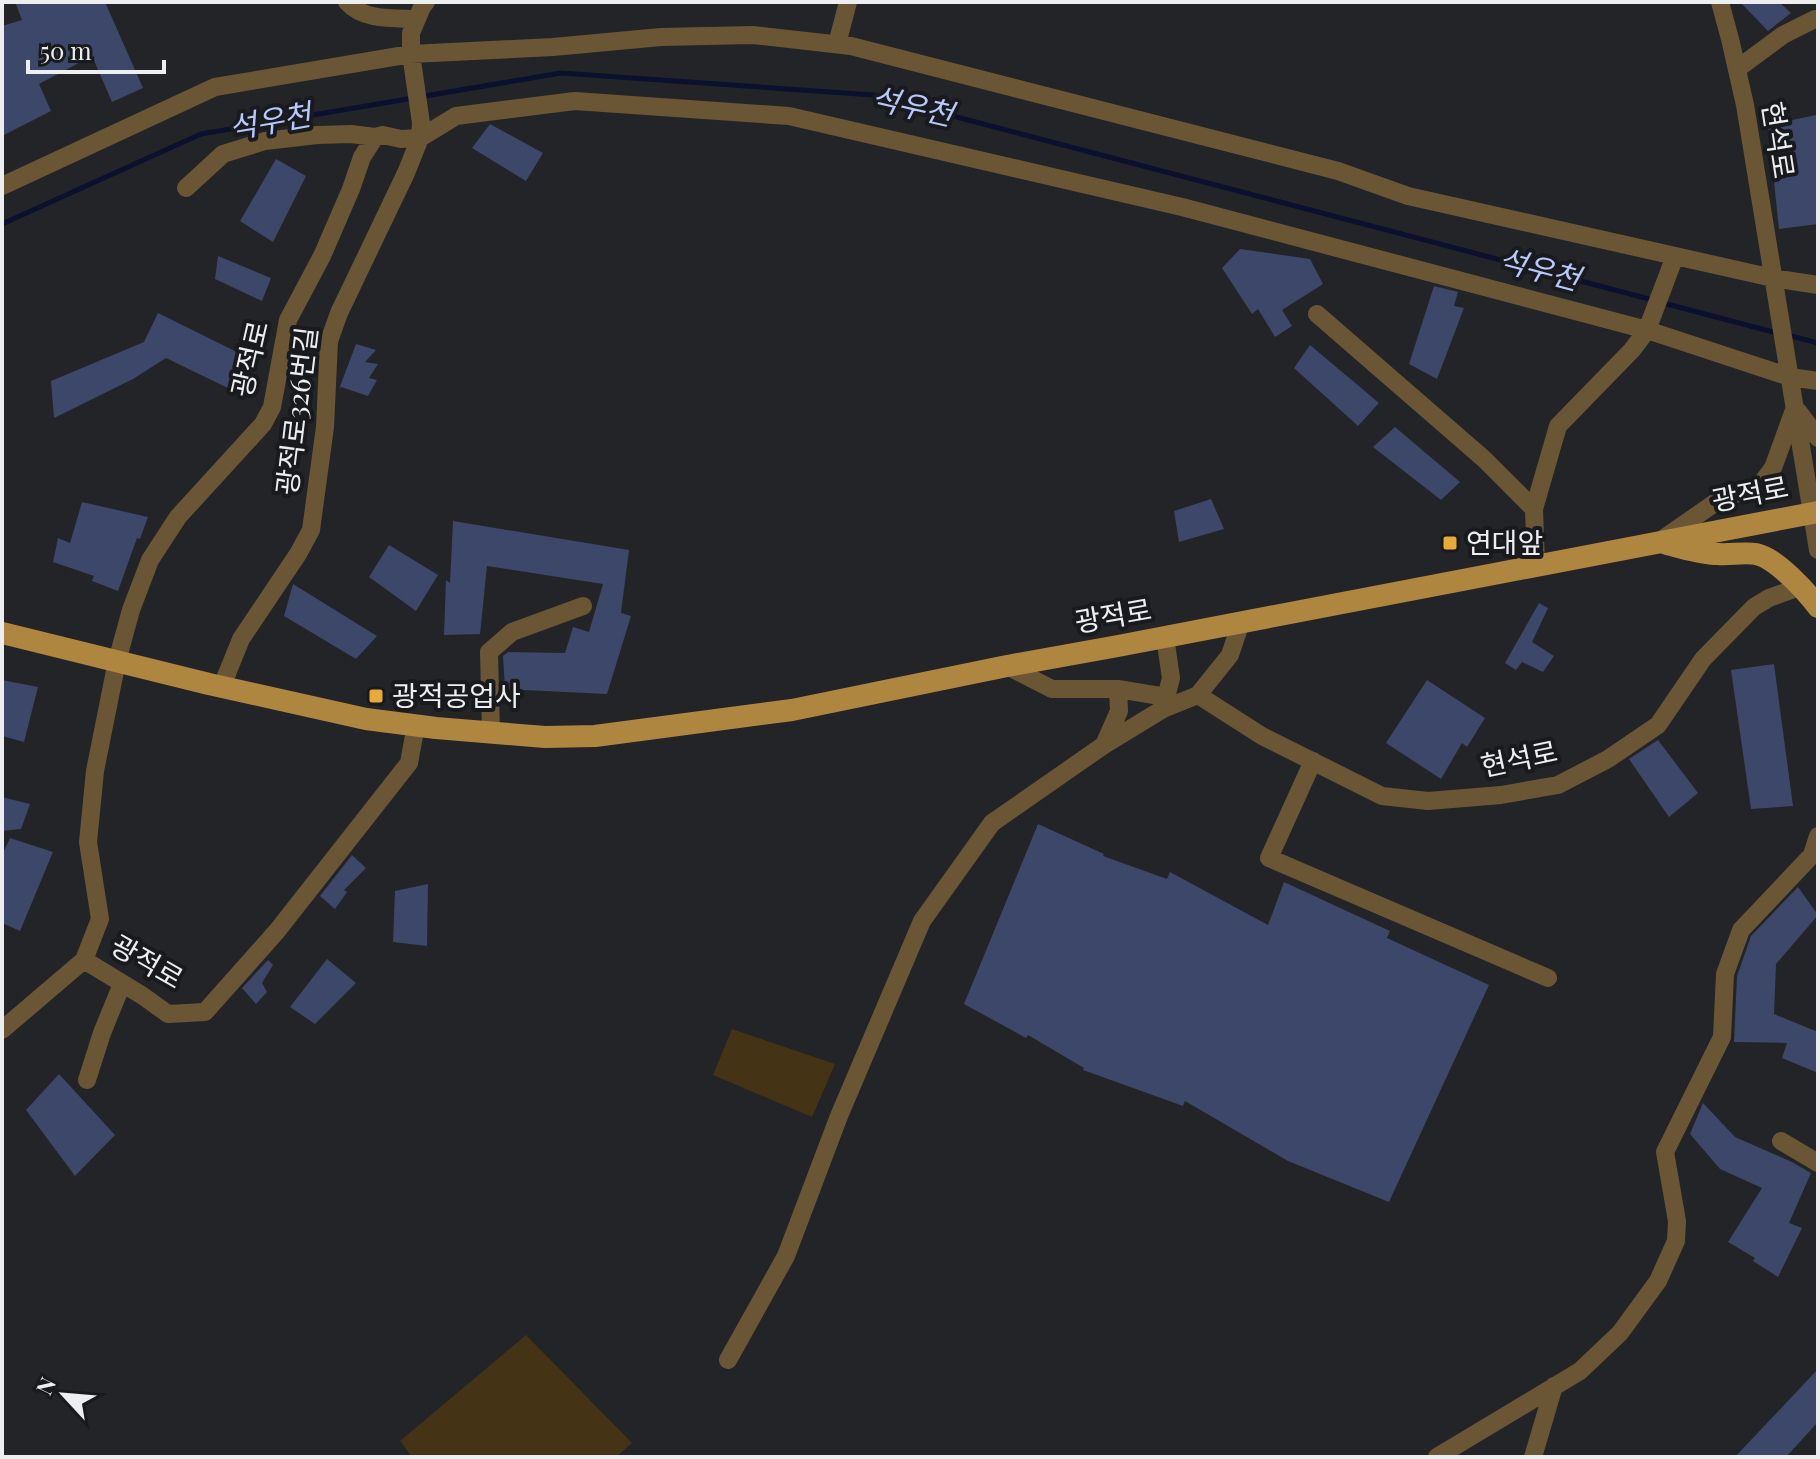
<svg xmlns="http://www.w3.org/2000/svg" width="1820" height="1459" font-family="'Playfair Display','Noto Sans KR',serif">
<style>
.green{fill:#443315}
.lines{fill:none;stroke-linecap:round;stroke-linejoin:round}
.stream{stroke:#0a102e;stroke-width:5}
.building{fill:#3c4769}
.minor{stroke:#6a5635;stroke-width:18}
.major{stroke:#af863f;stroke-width:22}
.poi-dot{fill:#e8ab37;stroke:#191a1d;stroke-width:3}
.labels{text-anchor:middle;stroke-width:8;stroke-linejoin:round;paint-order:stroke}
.street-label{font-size:28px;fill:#edeef0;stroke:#191a1d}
.poi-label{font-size:28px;fill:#edeef0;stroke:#191a1d;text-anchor:start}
.water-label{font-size:30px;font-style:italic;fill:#b7c8fa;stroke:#191a1d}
</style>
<rect width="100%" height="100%" fill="#232427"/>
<path class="green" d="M732,1029l103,35 -23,53 -99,-42z
M526,1335l106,108 -16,14h-204l-12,-16z"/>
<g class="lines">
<path class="stream" d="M2,224l199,-90 360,-61 312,22 780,205
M1663,303l114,30
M1787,335l31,8"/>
</g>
<path class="building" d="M15,2h90l38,86 -31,14 -20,-46 -53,28 12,27 -49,25v-110l20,-6z
M1740,2h39l12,11 -23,18z
M1816,115l2,16v93l-39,5 -11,-104z
M490,124l53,29 -17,28 -54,-33z
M276,159l30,17 -33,66 -33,-21z
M1240,249l70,10 13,25 -41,26 10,16 -17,11 -17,-28 -6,5 -30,-46z
M218,256l53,22 -9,23 -47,-22z
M1434,286l24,6 -4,14 10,2 -27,71 -28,-15z
M158,313l95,47 -21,30 -66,-32 -33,21 -79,39 -3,-37 93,-39z
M356,344l20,6 -11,12 13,2 -9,14 8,2 -9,16 -27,-9 -2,2z
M1310,345l69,58 -21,23 -64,-58z
M1395,427l65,55 -19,18 -68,-53z
M1211,499l13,30 -45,13 -5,-31z
M82,502l66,15 -8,22 -3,-1 -19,53 -26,-10 2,-5 -41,-14 5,-24 12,5z
M453,521l176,29 -8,63 10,3 -24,78 -102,-5 -2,-33 5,-4 57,1 8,-26 16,5 14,-48 -116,-18 -7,68 -36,1 2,-55 4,3z
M389,545l49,30 -22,36 -47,-34z
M293,584l84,52 -21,23 -72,-43z
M1539,603l9,5 -16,34 22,14 -11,16 -21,-10 -6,8 -11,-7z
M1774,664l19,142 -42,3 -20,-139z
M2,680l36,7 -14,55 -22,-6z
M1427,680l58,38 -18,29 -5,-4 -21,36 -55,-36z
M1658,740l40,53 -29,24 -40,-58z
M2,797l28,7 -9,25 -19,2z
M1038,824l66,30 -1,2 64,23 3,-7 98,53 16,-43 106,49 -3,7 102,47 -100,217 -101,-41 -103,-60 -2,5 -100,-36 1,-2 -56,-33 -2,3 -62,-34z
M10,838l43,14 -33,79 -18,-8v-68z
M352,855l14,13 -22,22 3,2 -12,17 -15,-13z
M428,884l-1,62 -34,-4 2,-51z
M1798,887l20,28 -42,49 -2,50 44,18v41l-36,-15 5,-15 -53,-1 3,-66 14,-40z
M327,959l29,24 -41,41 -25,-17z
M268,960l5,5 -11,18 5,9 -11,12 -14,-16z
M59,1074l56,61 -40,41 -49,-66z
M1703,1103l32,34 57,25 19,11 -22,50 13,5 -24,49 -25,-16 2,-3 -27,-16 34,-54 -42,-19 -30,-35z
M1818,1369v53l-32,35h-51z"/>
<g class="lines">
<path class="minor" d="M347,2c17,19 47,16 70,17
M1720,2l10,37 15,66 73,445
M837,44l11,-42
M1737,69l46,-34 32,-16h3
M2,186l213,-99 196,-33 142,-7 108,-10 92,-2 98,11 487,125 70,25 365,82 45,7
M186,188l37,-34 42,-13 52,-6 34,-1 24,3 8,-2 18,4 19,-1 36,-22 119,-15 214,15 393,91 465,123 143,47 28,4
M1317,314l167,145 50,50
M1798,411l20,27
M1660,541l59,-41 42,-16 12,-16 21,-58
M1536,565l-2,-56 24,-83 74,-76 15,-20 28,-74
M1007,666l45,23h66l48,8
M222,686l19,-47 57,-85 13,-24 14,-103 4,-86 10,-28 67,-140 14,-35 1,-15 -10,-69v-21l11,-26 4,-5
M1198,695l64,41 120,60 46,5 73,-6 57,-10 50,-26 50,-34 45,-66 51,-52 15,-9 33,-12
M1163,709l35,-14 32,-40 11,-33
M491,733l-2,-81 23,-20 71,-26
M1104,745l15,-34 -1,-22
M1313,761l-44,97 279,120
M84,960l59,36 25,18 37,-2 72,-81 132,-168 7,-38
M2,1030l82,-70 16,-41 -12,-77 7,-71 22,-110 14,-51 19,-50 28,-43 85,-93 9,-17 16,-87 34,-64 29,-67 11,-32 13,-20
M87,1080l15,-47 20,-49
M1781,1141l37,22
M728,1360l58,-104 53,-140 83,-195 70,-98 112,-78 59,-36 8,-31 -6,-41
M1437,1457l143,-86 40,-38 38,-52 18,-40 1,-20 -12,-69 57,-115 3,-63 16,-44 71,-75 6,-19
M1533,1457l21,-71"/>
<path class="major" d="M1667,544c17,4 34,10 51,10 12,1 26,-2 38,0 20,4 50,37 62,53
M2,633l207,51 157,35 70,9 109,9 50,-1 197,-26 215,-44 111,-20 700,-134"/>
</g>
<g class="poi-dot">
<rect x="1442" y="535" width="16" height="16" rx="4"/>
<rect x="368" y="688" width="16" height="16" rx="4"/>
</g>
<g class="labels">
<g class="street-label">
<text transform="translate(1778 140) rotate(81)" y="10">현석로</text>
<text transform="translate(250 359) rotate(-77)" y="10">광적로</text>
<text transform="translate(297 411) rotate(-83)" y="10">광적로326번길</text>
<text transform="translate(1750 494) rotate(-11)" y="10">광적로</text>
<text transform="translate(1113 616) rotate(-10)" y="10">광적로</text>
<text transform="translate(1519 759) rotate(-12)" y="10">현석로</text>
<text transform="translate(147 962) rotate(30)" y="10">광적로</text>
</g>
<g class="poi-label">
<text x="1466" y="553">연대앞</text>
<text x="392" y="706">광적공업사</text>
</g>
<g class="water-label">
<text transform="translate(912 107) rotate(13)" y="10">석우천</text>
<text transform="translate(270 122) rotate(-10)" y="10">석우천</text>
<text transform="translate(1539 270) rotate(15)" y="10">석우천</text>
</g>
</g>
<rect width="1820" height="1459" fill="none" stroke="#edeef0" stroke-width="8"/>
<g transform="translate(64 1395) rotate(296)" stroke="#191a1d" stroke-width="6" paint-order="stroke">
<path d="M0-6L14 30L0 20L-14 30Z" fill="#edeef0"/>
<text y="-12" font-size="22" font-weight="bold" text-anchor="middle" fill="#edeef0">N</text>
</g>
<path d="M28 60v12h136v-12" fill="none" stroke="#edeef0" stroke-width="4"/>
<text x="40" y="60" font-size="24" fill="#edeef0" stroke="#191a1d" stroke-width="6" paint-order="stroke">50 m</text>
</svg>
